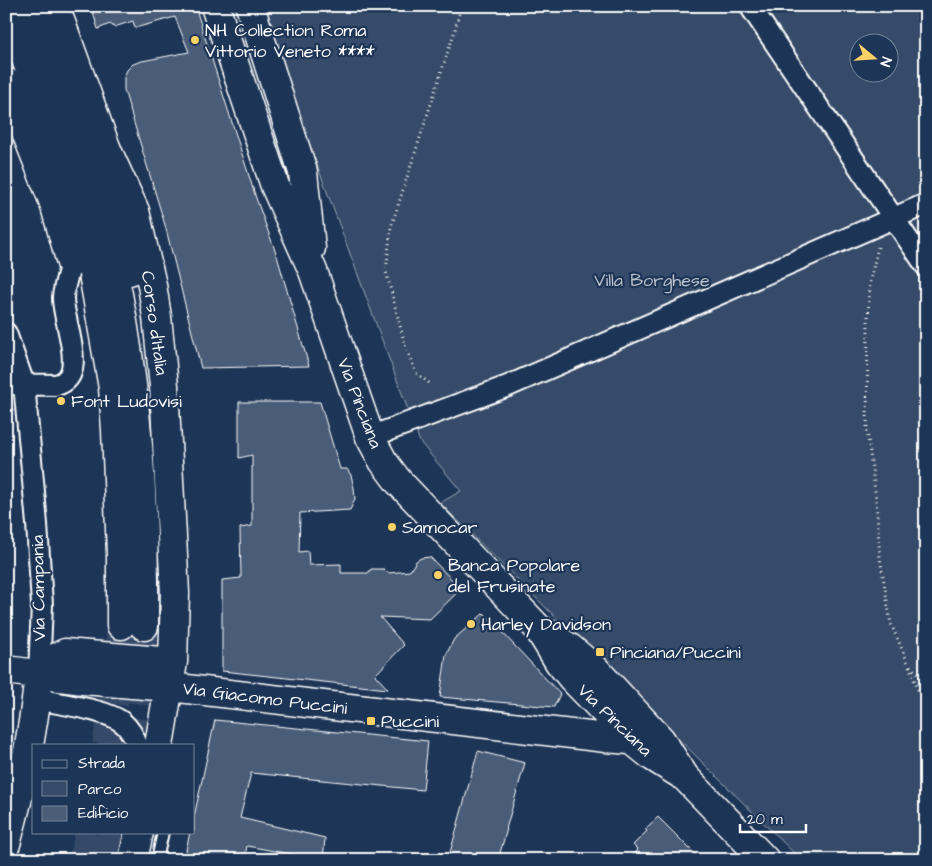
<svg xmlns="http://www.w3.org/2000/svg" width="932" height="866" font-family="'Architects Daughter',sans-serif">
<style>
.green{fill:#364b69;stroke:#9aa5b4;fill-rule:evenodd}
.building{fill:#4a5d79;stroke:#fff}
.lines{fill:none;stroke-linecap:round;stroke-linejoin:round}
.primary-tunnel{stroke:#344968;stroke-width:28;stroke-dasharray:28 14;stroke-linecap:butt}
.lane-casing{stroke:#fff;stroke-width:14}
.street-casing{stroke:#fff;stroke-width:24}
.secondary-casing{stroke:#fff;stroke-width:31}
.primary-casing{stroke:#fff;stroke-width:31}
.path{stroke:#fff;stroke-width:3;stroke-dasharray:1 4;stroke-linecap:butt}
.lane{stroke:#1d3557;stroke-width:10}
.street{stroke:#1d3557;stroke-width:20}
.secondary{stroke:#1d3557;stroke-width:28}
.primary{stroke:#1d3557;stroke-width:28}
.poi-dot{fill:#ffd166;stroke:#1d3557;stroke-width:2}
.labels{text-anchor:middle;stroke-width:4.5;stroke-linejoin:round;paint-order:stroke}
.poi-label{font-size:18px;fill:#fff;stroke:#1d3557;text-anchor:start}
.park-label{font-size:18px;fill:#b9c0ca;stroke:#1d3557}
.street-label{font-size:18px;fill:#fff;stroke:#1d3557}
</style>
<rect width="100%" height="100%" fill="#1d3557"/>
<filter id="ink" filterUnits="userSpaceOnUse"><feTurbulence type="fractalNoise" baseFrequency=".02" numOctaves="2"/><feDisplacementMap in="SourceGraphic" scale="10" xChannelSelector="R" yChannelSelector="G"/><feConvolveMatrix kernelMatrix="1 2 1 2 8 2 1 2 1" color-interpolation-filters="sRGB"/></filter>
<g filter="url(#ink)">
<path class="green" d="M258,6h668v854h-125l-361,-357 21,-12 -41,-49zM860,42h30v30h-30z"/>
<path class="building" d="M91,6h104l61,192 21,58 32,110 -108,2 -36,-143 -41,-135v-13l3,-7 6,-6 9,-3 47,-9 -14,-35 -40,11 -2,-7 -19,6 -4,-3 -12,5z
M239,402h81l20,67h7l4,6 3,13 1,11 -5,11 -50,3 -1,39 9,-1 1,14 32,-1v9h27l3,-4h13l4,4 22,-2 6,-10 5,-3 9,-1 31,32 -31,30 -50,-2 24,28 -29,30 13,14 -166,-18v-91l19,-2 -1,-50 12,-2v-71l-13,3z
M484,613l76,81 -6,13 -114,-10 6,-42 8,-16z
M215,720l213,21 -5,49 -172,-17 -11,45 85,20 -2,22 -76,-14 -3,14h-60l6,-28h4v-15z
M478,751l47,12 -19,66h1l-9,31h-50z
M658,817l43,43h-73l10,-10 -5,-5 14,-14 -2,-2z"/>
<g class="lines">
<path class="primary-tunnel" d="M106,745l11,-60 4,-60
M130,745l12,-70 2,-49
M83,860l6,-28
M107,860l6,-28"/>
<g class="lane-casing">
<path id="lane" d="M157,860l6,-28"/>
</g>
<g class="street-casing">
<path id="street" d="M750,6l176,260
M6,333l18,51 13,140 5,81 -3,68
M6,384l50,1c34,-8 6,-64 7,-88 1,-11 5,-23 8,-34
M370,437l138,-51 418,-182
M37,699c22,5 68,10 85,23 7,6 12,14 15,23"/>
</g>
<g class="secondary-casing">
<path id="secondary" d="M55,6l52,144 28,61 17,74 5,32 7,69 11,207 -2,69 -14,83
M215,6l60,180 38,85 57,166 13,24 15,20 140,147 21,34 13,16 61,63 20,16 32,20
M250,6l53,166 8,76
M6,82l48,121 17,60
M545,632l25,16 25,21 66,71 24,37 80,83
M6,670l77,10 87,7 436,51 35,3
M39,673l10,-12 16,-8 108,9
M6,844c15,-54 28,-115 33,-171
M133,860l6,-28"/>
</g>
<g class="primary-casing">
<path id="primary" d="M29,6c14,32 24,64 35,96 19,54 37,108 48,163 26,118 33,241 32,361
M6,12l16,36 43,121 27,99 11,63 10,57 3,42 5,124v71
M107,150l18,90 4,31
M46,157l8,46"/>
</g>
<path class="path" d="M878,247l-8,34 -2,37 -1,112 9,69 4,59 11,66 17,39 18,49
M429,383l-13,-10 -11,-28 -19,-74 5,-44 64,-197 6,-24
M910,666l16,17"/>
<use href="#lane" class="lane"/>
<use href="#street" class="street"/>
<use href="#secondary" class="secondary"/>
<use href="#primary" class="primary"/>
</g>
</g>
<g class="poi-dot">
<circle cx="195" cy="40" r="5"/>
<circle cx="61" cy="401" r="5"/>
<circle cx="392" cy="527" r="5"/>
<circle cx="438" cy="575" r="5"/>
<circle cx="471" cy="624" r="5"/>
<rect x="595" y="647" width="10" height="10" rx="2.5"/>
<rect x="366" y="716" width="10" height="10" rx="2.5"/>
</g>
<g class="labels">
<g class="poi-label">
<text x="205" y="36">NH Collection Roma<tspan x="205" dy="21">Vittorio Veneto ****</tspan></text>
<text x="71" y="407">Font Ludovisi</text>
<text x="402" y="533">Samocar</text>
<text x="448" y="571">Banca Popolare<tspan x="448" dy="21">del Frusinate</tspan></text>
<text x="481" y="630">Harley Davidson</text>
<text x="610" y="658">Pinciana/Puccini</text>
<text x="381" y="727">Puccini</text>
</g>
<g class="park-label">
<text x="652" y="286">Villa Borghese</text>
</g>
<g class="street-label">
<text transform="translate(155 323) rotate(82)" y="6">Corso d'Italia</text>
<text transform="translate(360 403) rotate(69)" y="6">Via Pinciana</text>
<text transform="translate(38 588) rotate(-91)" y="6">Via Campania</text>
<text transform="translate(265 698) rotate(7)" y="6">Via Giacomo Puccini</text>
<text transform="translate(615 720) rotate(44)" y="6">Via Pinciana</text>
</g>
</g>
<rect width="932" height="866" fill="none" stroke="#1d3557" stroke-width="25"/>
<rect x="12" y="12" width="907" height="841" fill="none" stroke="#fff" stroke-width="2" filter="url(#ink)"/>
<rect x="32" y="744" width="162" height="90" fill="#1d3557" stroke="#77869a"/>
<rect x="42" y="760" width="25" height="8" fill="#1d3557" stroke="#77869a"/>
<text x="78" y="768" font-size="15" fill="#ffffff">Strada</text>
<rect x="42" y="781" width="25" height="15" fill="#364b69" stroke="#77869a"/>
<text x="78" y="794" font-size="15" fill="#ffffff">Parco</text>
<rect x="42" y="806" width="25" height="15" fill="#4a5d79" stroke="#77869a"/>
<text x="78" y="818" font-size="15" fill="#ffffff">Edificio</text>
<g transform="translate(874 58) rotate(108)"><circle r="24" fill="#1d3557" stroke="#77869a"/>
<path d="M0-4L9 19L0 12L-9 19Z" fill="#ffd166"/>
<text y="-8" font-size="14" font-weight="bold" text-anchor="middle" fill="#ffffff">N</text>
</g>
<path d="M740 824v8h66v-8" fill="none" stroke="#ffffff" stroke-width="2.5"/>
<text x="747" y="824" font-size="15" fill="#ffffff" stroke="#1d3557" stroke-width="4" paint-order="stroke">20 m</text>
</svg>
